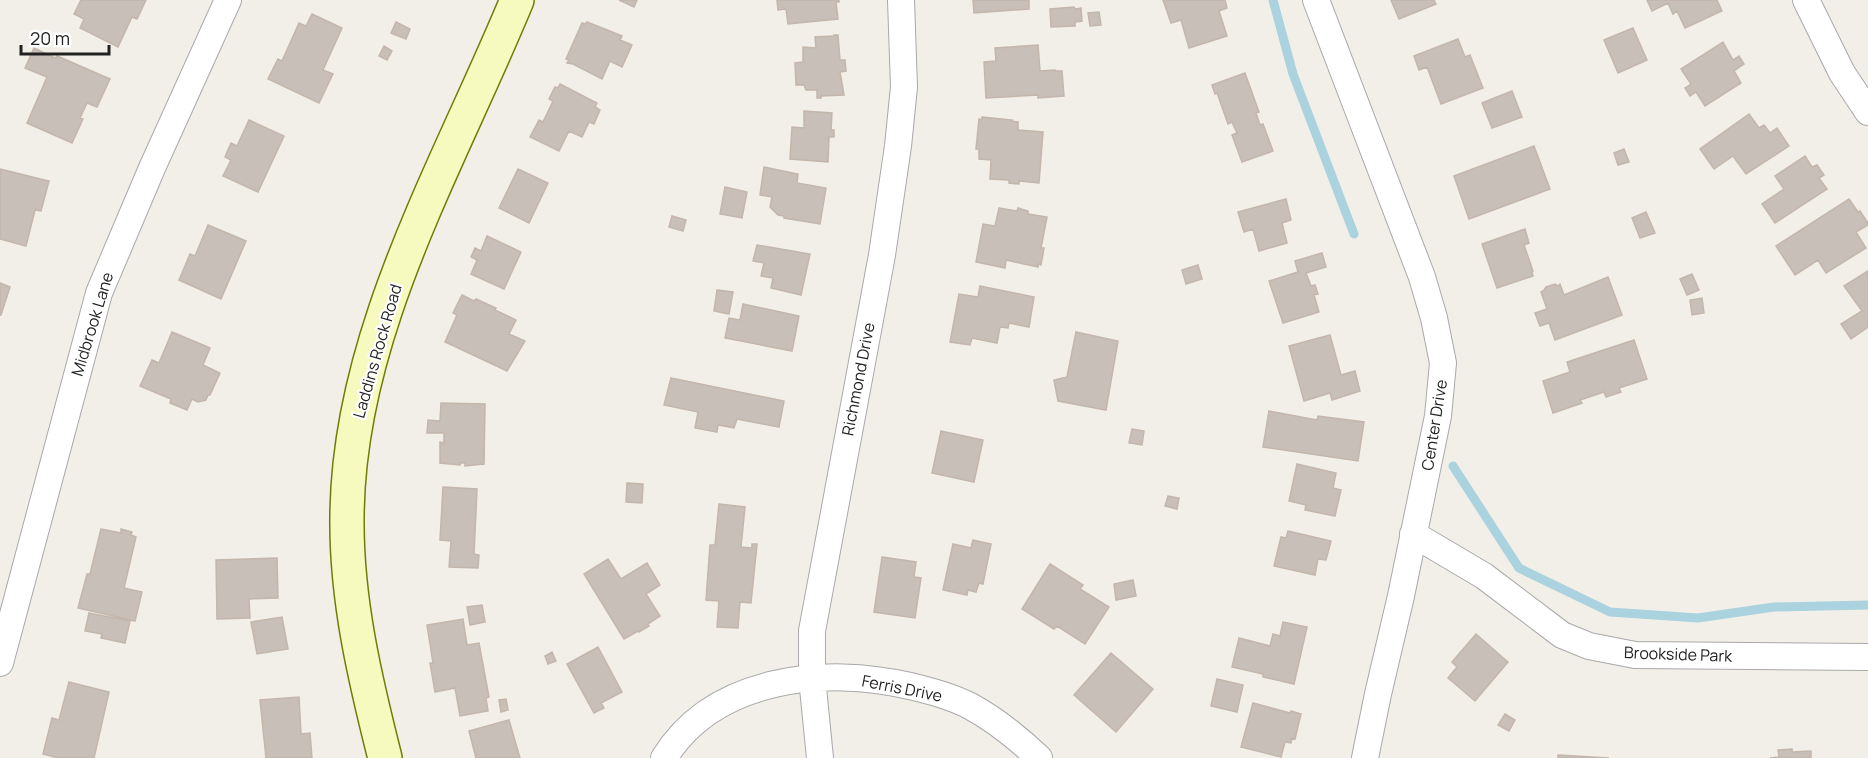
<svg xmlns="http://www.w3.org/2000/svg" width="1868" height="758" font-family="Manrope,sans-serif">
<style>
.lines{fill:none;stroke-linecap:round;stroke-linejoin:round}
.stream{stroke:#aad3df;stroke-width:9}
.building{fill:#c7bfb8;stroke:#c4b6ab;stroke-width:1.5}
.street-casing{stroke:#a9a9a9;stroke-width:28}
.secondary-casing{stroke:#707d05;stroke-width:36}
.street{stroke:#fff;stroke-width:26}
.secondary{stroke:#f7fabf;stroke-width:33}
.labels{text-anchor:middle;stroke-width:4.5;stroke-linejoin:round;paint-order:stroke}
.street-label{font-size:16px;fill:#222;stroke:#fff}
</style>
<rect width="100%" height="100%" fill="#f2efe9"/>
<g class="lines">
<path class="stream" d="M1273,0l20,74 61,160
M1453,466l66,102 91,44 88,6 76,-11 94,-2"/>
</g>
<path class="building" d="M81,0h65l-9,19 -5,-2 -14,30 -38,-19 4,-9 -10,-5z
M619,0h18l-3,7z
M777,0h62v2h-3l2,17 -50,5 -2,-15 -8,1z
M973,0h56v9l-55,4z
M1163,0h62l2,8 -8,3 8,25 -38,12 -8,-28 -10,3z
M1391,0h43l2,4 -37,15z
M1647,0h70l5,11 -37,17 -8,-17 -4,3 -5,-11 -16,8z
M1074,7l1,2 6,-1 1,13 -7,1v4l-24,1 -1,-18z
M1099,12l2,13 -11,1 -2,-13z
M312,14l30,14 -19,42 10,4 -14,29 -51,-24 10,-20 4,2 17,-38 7,3z
M396,22l14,7 -4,10 -15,-6z
M587,22l35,14 -2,4 12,5 -10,22 -12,-6 -8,18 -29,-15 -6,-1 2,-3 -3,-1 16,-36 3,1z
M1633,28l14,32 -29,13 -14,-33z
M834,35h4l2,25h5l1,11 -6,1 4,23 -23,1v2h-4v-8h-11l-2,-5h-8l-1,-22 8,-1v-15l13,1 -1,-11 19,-1z
M1458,39l7,18 5,-2 13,33 -42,16 -14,-37 -8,3 -5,-14z
M1723,42l10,18 6,-4 5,8 -10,7 7,12 -36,23 -9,-14 -6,4 -5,-8 6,-4 -10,-15z
M1038,45l2,26 15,-1v1h7l2,25 -26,2v-3l-52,3 -2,-36 12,-1 -1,-13z
M384,46l8,5 -5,9 -8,-4z
M34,48l21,10 2,-2 53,23 -13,28 -10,-4 -7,15 3,1 -11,24 -45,-20 20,-46 -22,-9z
M1245,73l14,39 -3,1 4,12 3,-1 10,27 -31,11 -10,-27 5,-2 -5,-11 -4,2 -11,-31 -2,1 -3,-9z
M560,84l37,19 -2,4 5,3 -6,14 -5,-2 -7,15 -13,-6 -10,20 -29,-14 9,-17 4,2 10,-21 -4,-2 6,-12 3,1z
M1512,91l10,26 -30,11 -10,-25z
M804,111l28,2 -1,17h3v7h-5l-1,25 -38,-3 2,-32 12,1z
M1749,114l10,14 5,-3 6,8 7,-5 12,18 -43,28 -13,-18 -19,13 -14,-20z
M982,117l30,3 -1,1 7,1v8l25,2 -4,51 -20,-2v3l-10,-1v-3l-19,-1 1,-19 -12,-1v-10h-3l3,-30 3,1z
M249,120l35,16 -26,56 -35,-16 8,-16 -6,-3 6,-14 6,3z
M1534,146l16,43 -81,30 -15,-43z
M1624,149l5,13 -11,3 -4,-12z
M1805,156l7,11 5,-2 7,10 -5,3 8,11 -52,34 -13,-19 22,-15 -9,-13z
M764,167l34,7 -1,9 29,5 -6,36 -36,-6v-2l-6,-1 -8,-8 2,-10 -12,-2z
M0,169l49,12 -8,30 -6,-1 -9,36 -26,-7z
M518,169l30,14 -19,40 -30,-15z
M725,187l22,5 -5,26 -22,-4z
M1286,199l5,21 -9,3 5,20 -28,8 -6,-22 -9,3 -6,-20z
M1849,199l9,13 2,-1 8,12v2l-12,7 10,16 -40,25 -8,-13 -23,15 -19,-29z
M999,208l18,3 1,-3 10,3v3l19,3 -6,31h3l-3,17 -3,-1v3l-32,-7 -1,8 -29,-6 7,-38 12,2z
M1646,212l9,21 -15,5 -8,-20z
M672,216l14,4 -3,11 -14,-4z
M208,225l38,16 -25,58 -42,-19 11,-26 5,2z
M1525,229l4,14 -5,2 9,26 -1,1 1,4 -36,12 -15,-44z
M487,236l34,16 -17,37 -33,-15 6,-14 -6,-3 4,-9 6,3z
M757,245l53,9 -9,41 -30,-7 2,-10 -12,-2 3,-13 -11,-2z
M1322,253l4,14 -20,6 5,13 4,-1 3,9 -4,1 5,17 -36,11 -14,-42 29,-9 -3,-11z
M1198,265l4,14 -16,5 -4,-14z
M1868,271v56l-17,12 -10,-15 21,-13 -18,-25z
M1692,274l7,16 -12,5 -7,-16z
M1608,277l14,38 -67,25 -6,-17 -9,3 -5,-13 12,-4 -6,-17 3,-2 2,-3 9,-3 3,2 2,-2 4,11z
M0,283l10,4 -9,28h-1z
M980,286l54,11 -5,30 -20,-4 -1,5 -8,-1 -3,16 -25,-5 -2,7 -20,-3 9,-48 19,3z
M717,290l16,2 -4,22 -15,-3z
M462,295l12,6 2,-2 20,9 -1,2 21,10 -7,14 16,7 -18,30 -62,-29 12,-27 -4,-2z
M1702,298l2,15 -12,2 -2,-15z
M743,304l56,12 -7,35 -67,-13 4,-20 11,2z
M172,332l38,16 -7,17 17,8 -10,22h-2l-2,5 -8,2 -6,-3 -5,11 -17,-7 1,-4 -31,-13 12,-26 7,3z
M1076,332l42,9 -12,69 -48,-9 -4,-21 13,-3z
M1330,335l11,40 14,-4 5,20 -28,9 -2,-7 -26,8 -15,-55z
M1634,340l13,39 -28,9 2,4 -15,5 -2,-5 -24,8 2,3 -29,10 -10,-32 27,-9 -3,-10z
M671,378l113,23 -5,26 -42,-8 -3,9 -16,-3 -1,7 -22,-4 3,-16 -34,-7z
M441,403l44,1 -1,60 -19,2v-3h-5v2l-20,-2v-21l4,1v-10h-17l1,-13 12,1z
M1269,411l48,9 1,-4 46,6 -6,39 -95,-14z
M1132,429l12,2 -2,14 -13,-2z
M941,431l42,9 -9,42 -42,-9z
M1297,464l39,9 -3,15 8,2 -6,26 -30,-6 1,-5 -17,-4z
M627,483l16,1 -1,19 -16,-1z
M443,487l34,2 -3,65 5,1 -1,13 -29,-1 2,-26 -11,-1z
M1168,496l11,2 -2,11 -12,-3z
M719,504l26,3 -4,40 11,1v-4h5l-6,59 -11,-1 -2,26 -21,-1 2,-26 -13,-1 4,-55h5z
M101,529l20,4v-4l11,3 -1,3 5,2 -12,51 18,4 -7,29 -57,-13 9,-34h3z
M1288,531l43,10 -5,19 -8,-1 -3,16 -41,-9 7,-29 5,1z
M973,540l18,4 -8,40 -4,-1 -3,9 -8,-2 -1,5 -24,-5 10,-46 18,4z
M882,557l34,5 -2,15 7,1 -6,40 -41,-6z
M277,558l1,40 -29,1 1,19 -33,1 -1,-59z
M608,559l13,20 26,-16 13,22 -14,9 14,22 -12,8 1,2 -10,6 -1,-1 -14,8 -40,-65z
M1050,564l33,21 -3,4 29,18 -24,37 -28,-18 -3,3 -32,-20z
M1133,580l3,16 -20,4 -2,-16z
M482,605l3,17 -15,3 -3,-18z
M89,613l41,8 -5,22 -24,-5 1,-4 -17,-3z
M282,617l6,32 -31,5 -6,-32z
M463,619l4,26 12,-2 10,54 -3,1 2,13 -28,5 -5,-28 -20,4 -5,-29h3l-6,-38z
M1283,622l24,5 -13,57 -31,-7v-3l-31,-7 7,-29 31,8 3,-12 7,2z
M1476,634l32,28 -33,39 -27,-23 9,-11 -5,-5z
M598,647l24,45 -21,11 3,5 -10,5 -27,-49z
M552,652l4,9 -8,3 -3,-8z
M1111,653l42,36 -37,43 -42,-37z
M1217,679l26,6 -6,27 -26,-6z
M69,682l40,10 -15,66h-36l-15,-4 9,-36 7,2z
M299,697l2,37 9,-1 2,25h-46l-6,-58z
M506,699l2,11 -7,2 -2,-12z
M1253,703l37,10 1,-2 10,3 -6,25 -3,-1 -1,5 -6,-1 -4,15 -40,-10z
M1505,714l10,6 -6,11 -11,-6z
M509,720l11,38h-44l-7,-27z
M1792,749v3l19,-1v7h-41l9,-1 -1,-7z
M1558,755l51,3h-51z"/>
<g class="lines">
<g class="street-casing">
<path id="street" d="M1316,0l106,277 12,41 9,45 -5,53 -37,180 -23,98 -13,64
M1806,0l36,73 26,39
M1413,534l71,42 78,59 27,11 46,9 233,2
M0,663l99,-370 53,-125 76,-168
M664,758c50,-81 161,-92 246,-72 20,5 41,10 60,20 26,14 48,32 69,52
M820,758l-8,-80v-47l70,-376 16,-109 6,-59 -3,-87"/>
</g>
<g class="secondary-casing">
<path id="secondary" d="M385,758c-20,-79 -39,-159 -38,-241 1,-183 102,-352 170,-517"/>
</g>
<use href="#street" class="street"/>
<use href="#secondary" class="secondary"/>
</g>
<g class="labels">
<g class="street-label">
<text transform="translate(92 324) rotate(-73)" y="6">Midbrook Lane</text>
<text transform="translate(377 351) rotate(-74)" y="6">Laddins Rock Road</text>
<text transform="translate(858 379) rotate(-79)" y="6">Richmond Drive</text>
<text transform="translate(1434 425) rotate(-81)" y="6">Center Drive</text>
<text transform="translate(1678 654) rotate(2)" y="6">Brookside Park</text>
<text transform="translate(902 688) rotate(11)" y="6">Ferris Drive</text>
</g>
</g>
<path d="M21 45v9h88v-9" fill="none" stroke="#222222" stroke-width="3"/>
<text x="30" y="45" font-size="18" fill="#222222" stroke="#ffffff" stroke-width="4.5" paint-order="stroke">20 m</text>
</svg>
